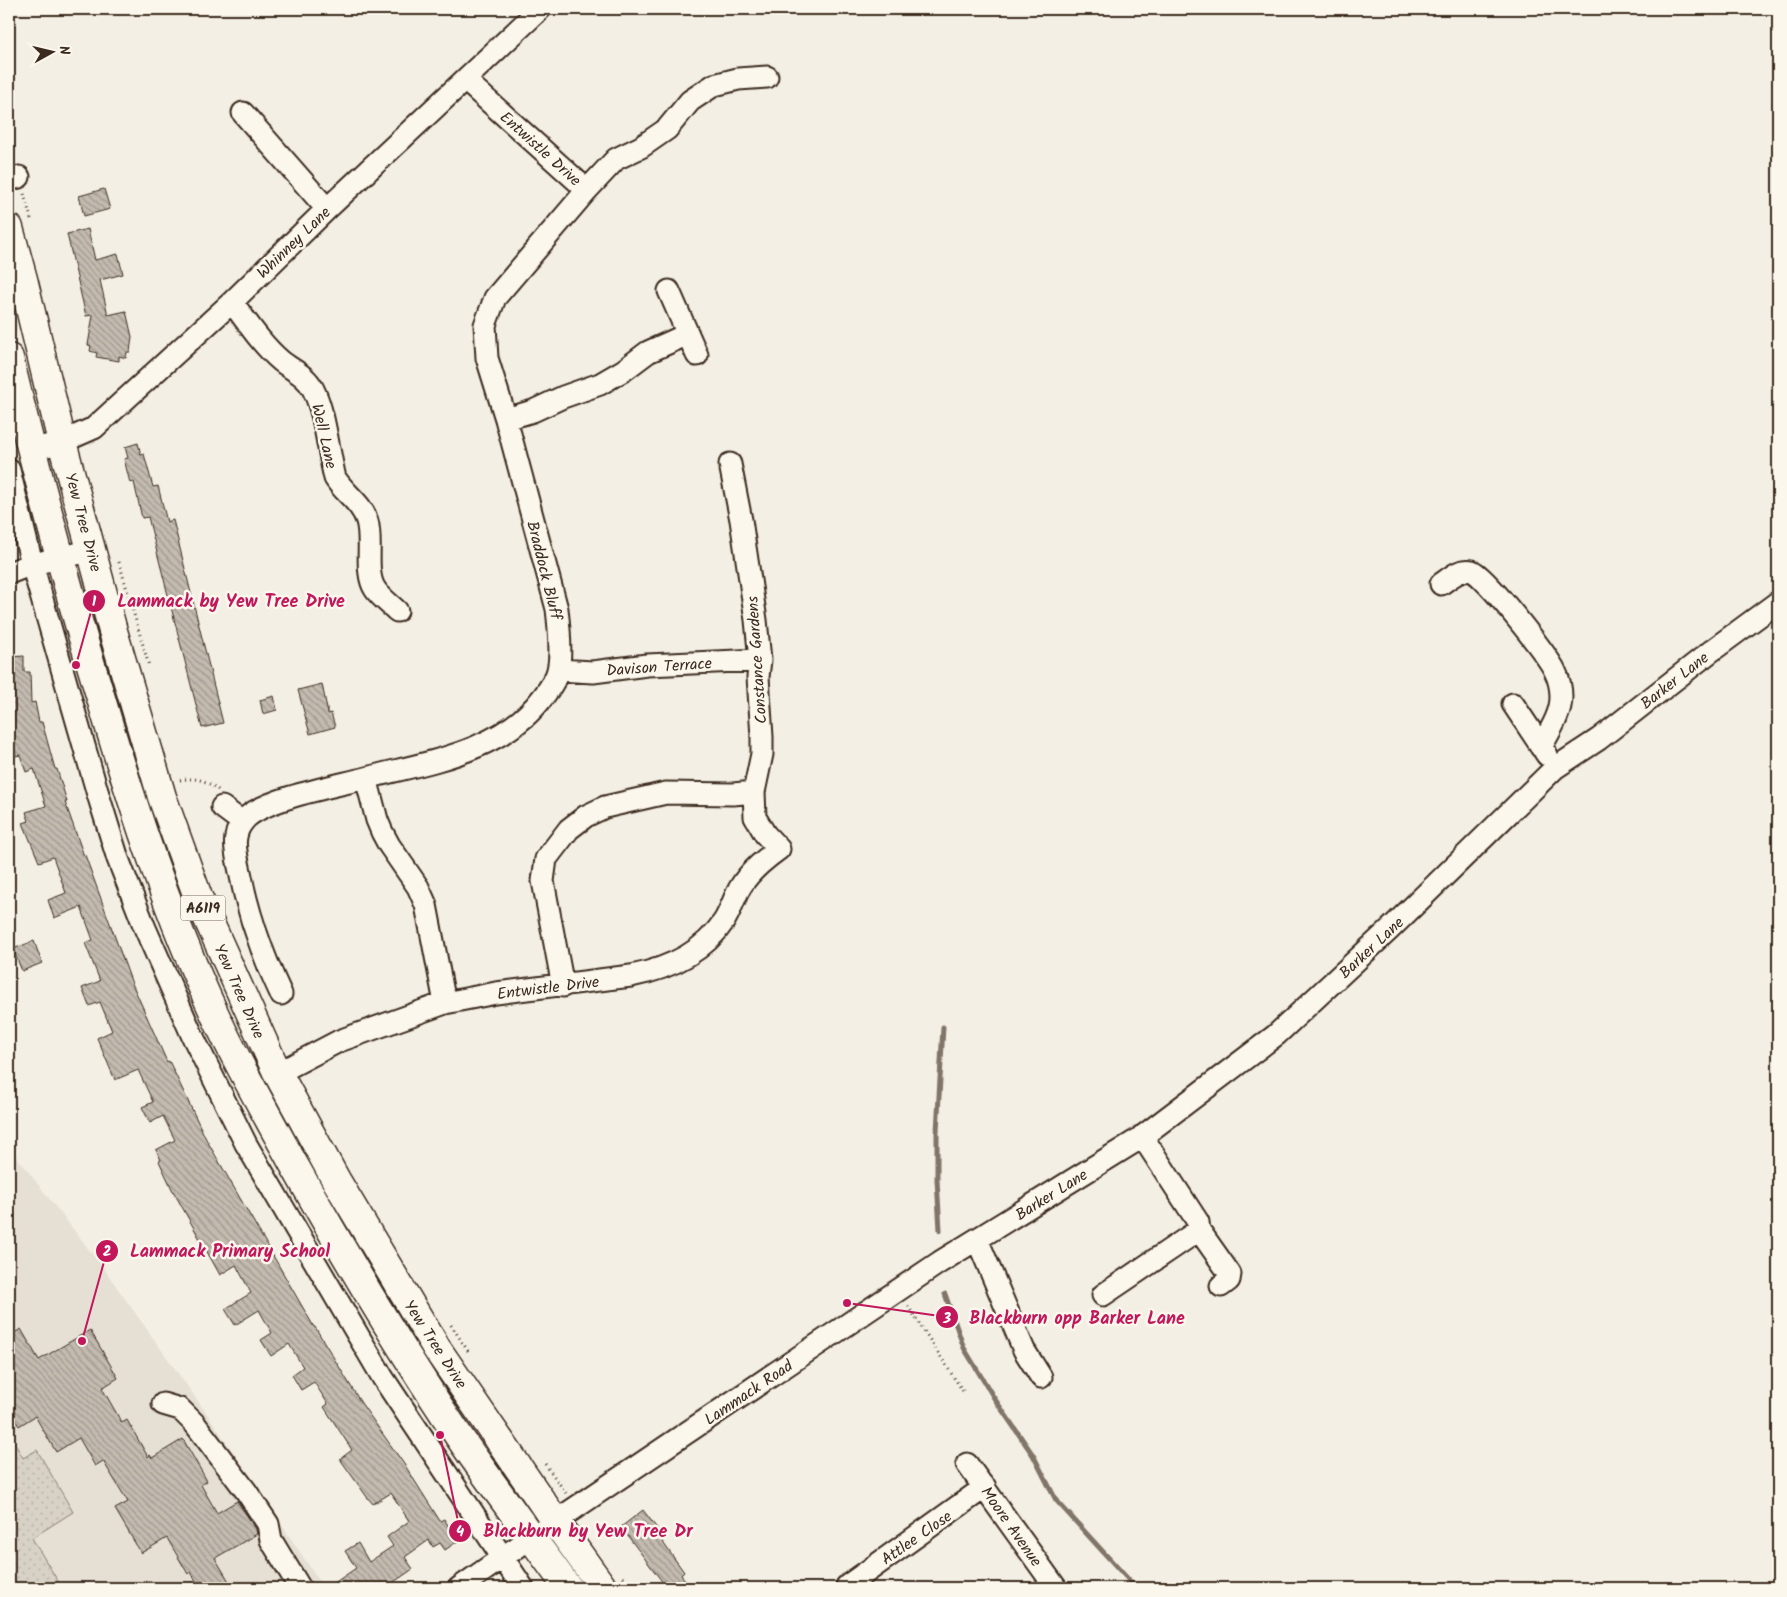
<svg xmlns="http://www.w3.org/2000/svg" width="1787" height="1597" font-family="Kalam,sans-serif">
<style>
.built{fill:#e5dfd4}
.park{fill:url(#park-dots);stroke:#8a7e72}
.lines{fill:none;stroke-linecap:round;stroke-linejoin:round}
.stream{stroke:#817468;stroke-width:5}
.building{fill:url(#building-back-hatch);stroke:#3b2a1e}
.minor-casing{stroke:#3b2a1e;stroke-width:25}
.highway-casing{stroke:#3b2a1e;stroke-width:31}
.path{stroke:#3b2a1e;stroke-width:3;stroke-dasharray:1 4;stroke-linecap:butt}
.minor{stroke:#fbf7ec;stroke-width:21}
.highway{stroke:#fbf7ec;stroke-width:28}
.labels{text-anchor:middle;stroke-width:5;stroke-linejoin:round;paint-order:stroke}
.shield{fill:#fbf7ec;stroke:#75685c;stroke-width:1}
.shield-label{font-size:15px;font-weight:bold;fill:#3b2a1e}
.street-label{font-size:16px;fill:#3b2a1e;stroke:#fbf7ec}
.leader{fill:none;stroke:#c2185b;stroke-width:2}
.callout-dot{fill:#c2185b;stroke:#fbf7ec;stroke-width:2}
.mark-label{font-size:15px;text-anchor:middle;font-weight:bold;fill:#fff}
.callout-label{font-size:18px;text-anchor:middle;font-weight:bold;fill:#c2185b;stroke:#fbf7ec;stroke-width:5;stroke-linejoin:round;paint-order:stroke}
</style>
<defs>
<pattern id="park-dots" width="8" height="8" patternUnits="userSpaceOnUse" patternTransform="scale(1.25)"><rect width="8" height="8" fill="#d8d1c6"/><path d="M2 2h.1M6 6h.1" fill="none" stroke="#bab4aa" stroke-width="1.8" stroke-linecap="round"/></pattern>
<pattern id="building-back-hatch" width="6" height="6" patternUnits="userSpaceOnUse" patternTransform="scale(1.25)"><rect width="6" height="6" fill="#c3bbb0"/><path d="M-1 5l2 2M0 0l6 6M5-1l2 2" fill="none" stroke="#a0988f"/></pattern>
</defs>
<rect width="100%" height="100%" fill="#f3efe4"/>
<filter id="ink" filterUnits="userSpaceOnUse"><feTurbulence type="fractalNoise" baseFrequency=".02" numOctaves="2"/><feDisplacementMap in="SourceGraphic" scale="10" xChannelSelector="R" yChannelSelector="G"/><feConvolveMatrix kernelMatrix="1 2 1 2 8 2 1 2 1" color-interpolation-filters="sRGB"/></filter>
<g filter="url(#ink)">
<path class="built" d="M9,1147l92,118 109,153 114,170h-315z"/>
<path class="park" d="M9,1433l14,25 14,-8 36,62 -41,26 30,50h-53z"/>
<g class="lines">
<path class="stream" d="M940,1230l-3,-50v-49l6,-104
M945,1294l19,54 30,50 39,57 23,45 80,88"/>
</g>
<path class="building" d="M104,189l6,20 -26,7 -5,-20z
M88,229l7,31 23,-6 5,20 -23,6 8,35 18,-4 6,26 -2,15h-3l-1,6 -7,-2v5l-23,-4 1,-4 -7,-2 1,-5 -3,-1 5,-30 -7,1 -19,-82z
M138,443l3,12 3,-1 9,33 5,-1 9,36 6,-2 50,203 -21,5 -54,-211 -6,1 -8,-36 -4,1 -6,-24 4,-1 -3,-11z
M24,656v16h6l1,31 4,-1 4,20h3l13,47h2l10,33h-2l19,54 1,-1 46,126 36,81 2,-1 37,78 108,188h1l46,76 45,64 34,54 4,-2 14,22 -13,9 -5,-7 -7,4 -4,-7 -24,17 8,12 -28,19h-58l29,-20 -11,-17 13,-8 11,19 24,-16 -6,-9 22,-16 -18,-28 -18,11 -6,-7 -27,-38 12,-9 -28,-43 4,-3 -14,-22 -13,8 -9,-15 11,-8 -14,-23 -18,12 -10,-16 11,-7 -13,-23 -24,15 -10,-16 26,-16 -15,-28 -16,10 -48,-86 -13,-28 2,-1 -5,-10 19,-10 -12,-24 -13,7 -8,-16 11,-5 -15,-32 -23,10 -18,-42 15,-7 -12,-29 -11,4 -7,-18 18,-7 -15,-38 8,-3 -12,-33 -27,11 -6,-18 18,-7 -13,-36 -14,5 -16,-39 6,-2 -3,-9 20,-6 -12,-37 -8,3 -6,-17 -4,1 -7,-25v-74z
M322,684l6,30 3,-1 4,14 -25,7 -12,-44z
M274,696l3,14 -14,4 -3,-14z
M34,941l8,22 -20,8 -9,-22z
M21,1329l18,31 51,-30 28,48 -16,10 20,35 5,-3 21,37 2,-2 2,3 31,-19 24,42 -6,4 16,28 20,-12 19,28 1,5 -42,24 18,30h-33l-9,-16 -3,2 -21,-36 -26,15 -26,-44 13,-7 -25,-41 -8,5 -16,-28 -23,14 -21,-36 -16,10 -10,-17v-73z
M643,1510l19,25 -3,2 25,35 -3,3 10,13h-24l-46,-61z"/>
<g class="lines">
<g class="minor-casing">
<path id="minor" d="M465,80l122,110 29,-31 25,-12 26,-18 23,-28 24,-16 24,-6 29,-2
M243,113l84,96
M9,180l10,-3
M669,291l28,64
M232,302c15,20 30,43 49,59 11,9 25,14 32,28 12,24 15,61 22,89 9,15 27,25 32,43 6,20 -3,51 8,68 5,8 15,15 22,22
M506,419l27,-8 30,-14 37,-13 24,-14 24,-18 40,-18
M31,450l31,-8 32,-14 138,-126 95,-93 213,-200
M9,470l23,94 65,227 21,68 27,69 48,109 53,107 137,234 140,210
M9,573l23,-9 29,-6 30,-8
M1441,584c9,-6 19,-16 31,-13 13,4 76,85 83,100 4,8 6,17 6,26 0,18 -12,35 -20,50
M558,670l35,2 54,-7 113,-5
M1513,704l34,51
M222,807l20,15
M563,986l-20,-105 3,-22 23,-30 17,-13 19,-9 61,-14 67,1 21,-2
M281,994c-19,-40 -34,-83 -42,-127 -2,-9 -5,-21 -3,-30 1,-8 5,-14 11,-20 22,-19 88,-31 119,-39
M445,1003l-19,-98 -8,-18 -29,-42 -7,-13 -5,-12 -11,-42c62,-16 136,-26 177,-81 6,-8 13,-17 15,-27 4,-16 1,-44 -1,-61l-51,-190 -19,-61 -2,-33 10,-27 92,-108
M278,1073l61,-32 106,-38 51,-10 135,-17c36,-7 72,-23 93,-55 7,-11 10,-24 17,-35 9,-15 24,-27 38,-37l-14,-15 -10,-17 -1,-25 8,-38v-17l-4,-60 2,-17 -4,-40 -15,-100 -11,-56
M1199,1230l31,44 -1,6 -8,6
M977,1239l47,111 17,27
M1103,1295l96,-65 -1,-8 -56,-86
M163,1404l17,5 15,15 51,67 22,33 3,16 29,48
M967,1464l89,124
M847,1586l138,-99
M459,1588l73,-51 408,-275 199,-123 137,-104 114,-106 165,-161 44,-29 111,-87 68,-50"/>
</g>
<g class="highway-casing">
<path id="highway" d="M9,228l14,51 39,163 51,189 49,166 36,100 78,173 60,110 101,169 118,172 48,67
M9,358c27,113 57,226 91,337 32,110 68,219 116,322 23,50 51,98 77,146 52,93 107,186 167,275 35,51 72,100 108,150"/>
</g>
<path class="path" d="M9,138l5,21
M24,194l8,28
M119,562l30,104
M180,780c15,-3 27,0 38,10
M908,1306l56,87
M451,1325l17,26
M545,1464l21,29
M623,1577l9,11"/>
<use href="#minor" class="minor"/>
<use href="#highway" class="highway"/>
</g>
</g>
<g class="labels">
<rect class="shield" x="180.5" y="895.5" width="45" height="25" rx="4"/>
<g class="shield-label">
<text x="203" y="913">A6119</text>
</g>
<g class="street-label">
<text transform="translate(541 148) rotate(42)" y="6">Entwistle Drive</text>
<text transform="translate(293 242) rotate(-44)" y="6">Whinney Lane</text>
<text transform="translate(325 436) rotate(77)" y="6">Well Lane</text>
<text transform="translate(84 522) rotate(75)" y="6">Yew Tree Drive</text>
<text transform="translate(545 570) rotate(76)" y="6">Braddock Bluff</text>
<text transform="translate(756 660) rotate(-94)" y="6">Constance Gardens</text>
<text transform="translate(659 666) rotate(-4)" y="6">Davison Terrace</text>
<text transform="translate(1674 680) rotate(-38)" y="6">Barker Lane</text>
<text transform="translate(1371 947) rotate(-43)" y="6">Barker Lane</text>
<text transform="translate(548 987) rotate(-7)" y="6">Entwistle Drive</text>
<text transform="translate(240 991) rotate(66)" y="6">Yew Tree Drive</text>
<text transform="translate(1051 1194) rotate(-32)" y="6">Barker Lane</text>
<text transform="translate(436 1344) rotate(57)" y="6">Yew Tree Drive</text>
<text transform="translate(748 1392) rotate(-34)" y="6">Lammack Road</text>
<text transform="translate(1012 1526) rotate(55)" y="6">Moore Avenue</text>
<text transform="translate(916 1537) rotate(-35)" y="6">Attlee Close</text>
</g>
</g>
<path class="leader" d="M76 665L94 601M82 1341L107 1251M847 1303L947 1317M440 1435L460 1531"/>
<g class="callout-dot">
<circle cx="76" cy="665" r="5"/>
<circle cx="82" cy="1341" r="5"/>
<circle cx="847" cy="1303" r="5"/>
<circle cx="440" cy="1435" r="5"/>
<circle cx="94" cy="601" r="12"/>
<circle cx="107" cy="1251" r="12"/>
<circle cx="947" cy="1317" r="12"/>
<circle cx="460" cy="1531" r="12"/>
</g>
<g class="mark-label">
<text x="94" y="606">1</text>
<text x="107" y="1256">2</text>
<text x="947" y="1323">3</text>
<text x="460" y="1536">4</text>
</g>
<g class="callout-label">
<text x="231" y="607">Lammack by Yew Tree Drive</text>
<text x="230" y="1257">Lammack Primary School</text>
<text x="1077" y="1324">Blackburn opp Barker Lane</text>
<text x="588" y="1537">Blackburn by Yew Tree Dr</text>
</g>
<rect width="1787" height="1597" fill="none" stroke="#fbf7ec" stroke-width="30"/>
<rect x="15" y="15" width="1757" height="1567" fill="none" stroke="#3b2a1e" stroke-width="2" filter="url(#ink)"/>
<g transform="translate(52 52) rotate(82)" stroke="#fbf7ec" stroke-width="4" paint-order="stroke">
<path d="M0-4L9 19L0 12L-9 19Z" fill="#3b2a1e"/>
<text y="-8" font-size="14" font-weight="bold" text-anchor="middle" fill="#3b2a1e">N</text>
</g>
</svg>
